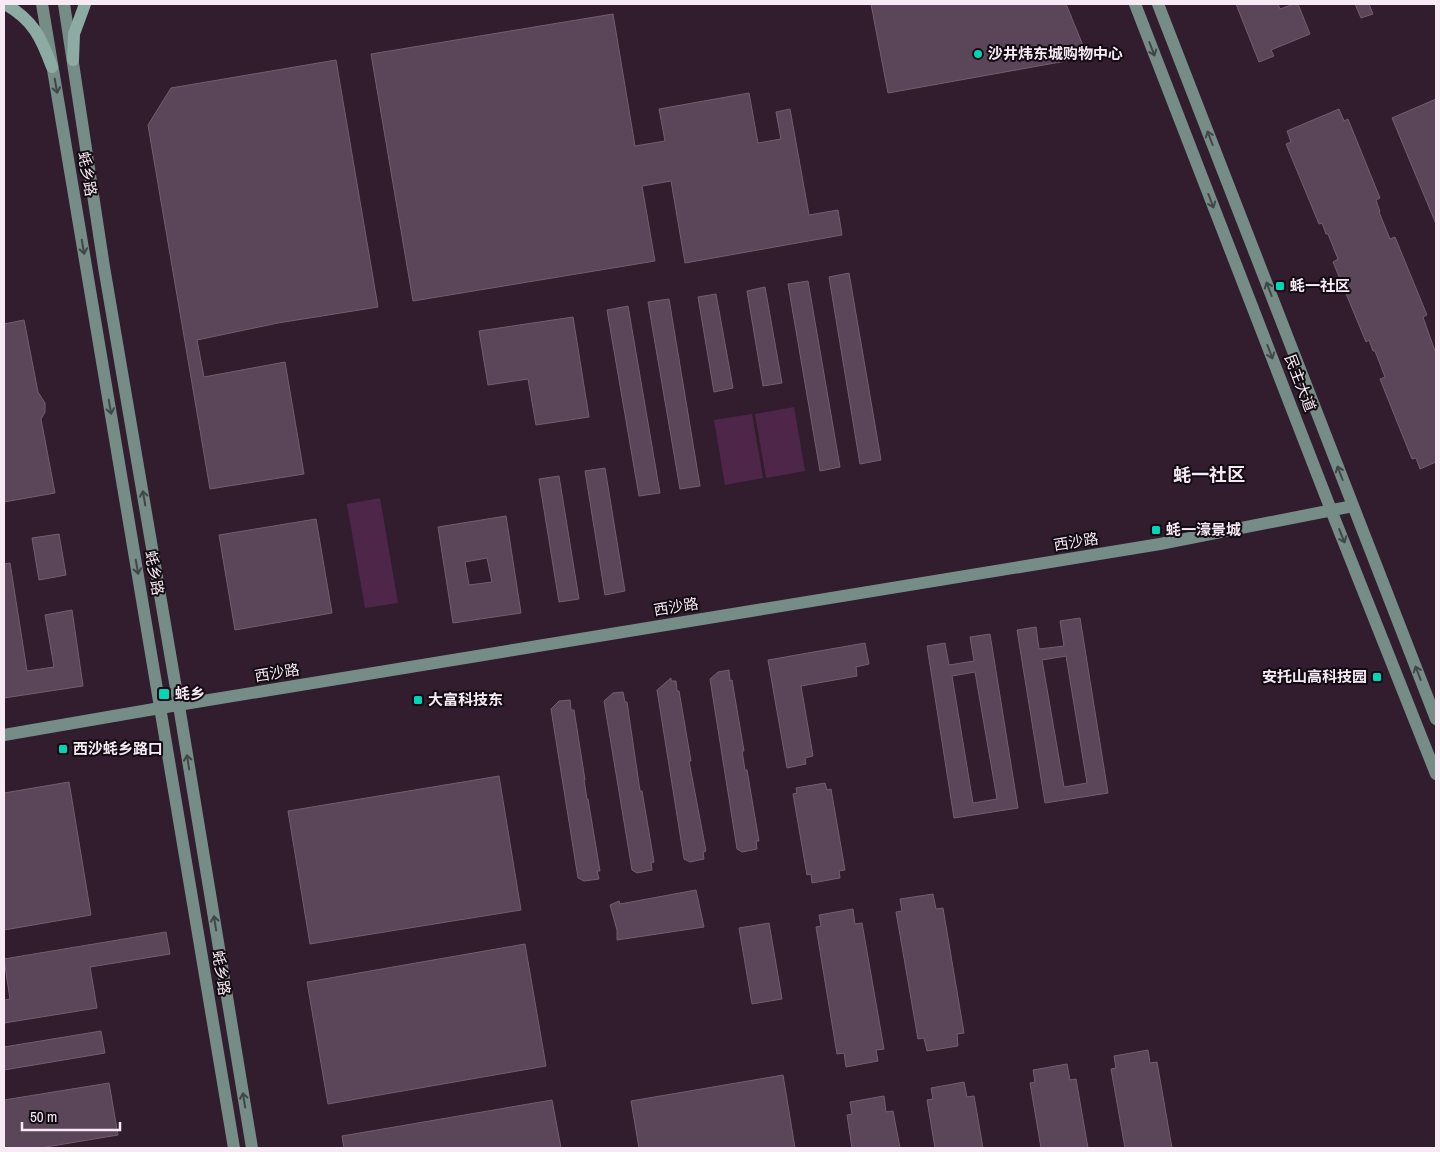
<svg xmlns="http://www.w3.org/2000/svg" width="1440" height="1152" font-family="'Archivo Narrow','Noto Sans SC',sans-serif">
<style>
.green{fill:#4e264a}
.building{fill:#5b4558;stroke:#745d70;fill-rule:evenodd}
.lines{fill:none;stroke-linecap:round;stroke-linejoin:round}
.secondary{stroke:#768d87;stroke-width:12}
.primary{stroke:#8caba3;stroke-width:12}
.oneway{stroke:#404647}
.poi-dot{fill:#00d5b7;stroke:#130b12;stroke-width:2}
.labels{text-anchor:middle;stroke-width:4;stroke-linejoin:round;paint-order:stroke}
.poi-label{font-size:15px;font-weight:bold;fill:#f7eaf5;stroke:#130b12;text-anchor:start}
.street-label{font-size:15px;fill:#f7eaf5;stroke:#130b12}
.quarter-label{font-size:18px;font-weight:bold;fill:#f7eaf5;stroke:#130b12}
</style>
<rect width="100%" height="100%" fill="#311d2e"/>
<path class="green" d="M794,407l11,64 -39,7 -11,-64z
M752,414l11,64 -38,7 -11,-65z
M380,498l18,105 -33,5 -18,-104z"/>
<path class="building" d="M871,4h195l18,44 -18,13 -178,32z
M1236,4h42l2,5 14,-5h4l12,30 -39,16 3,6 -15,6z
M1355,4h14l4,10 -12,4z
M613,14l22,132 30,-5 -6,-32 90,-16 9,50 23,-4 -5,-27 14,-3 19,106 29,-5 4,25 -157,28 -14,-82 -29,5 13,75 -242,40 -42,-247z
M336,60l42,247 -100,16 -81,17 7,37 81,-15 19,112 -94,15 -62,-364 23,-37z
M1436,99v125l-44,-106z
M1339,109l5,12 4,-2 32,79 -4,2 4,12h-1l11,27 5,-2 32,78 -4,2 13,37v108l-16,7 -4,-11 -4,1 -32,-80 5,-2 -10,-26h-2l-4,-11 -3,2 -33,-80 5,-3 -10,-25h-2l-4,-11 -3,1 -33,-80 5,-2 -4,-11z
M849,273l32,187 -21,4 -31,-187z
M808,281l32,186 -20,4 -32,-187z
M765,287l17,96 -19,3 -16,-95z
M716,294l17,94 -19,4 -16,-95z
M669,299l31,187 -20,3 -32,-187z
M628,306l32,187 -21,3 -32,-186z
M573,317l16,100 -53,8 -8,-46 -40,6 -9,-54z
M24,320l14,72 7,11v9l-4,7 14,74 -51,9v-178z
M605,468l20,123 -20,4 -20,-124z
M559,476l20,123 -20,3 -20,-123z
M506,516l15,97 -68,10 -15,-96zM487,558l5,24 -23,3 -4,-23z
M316,519l16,94 -97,17 -16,-95z
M59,534l7,41 -27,5 -7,-42z
M10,563l17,108 27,-4 -9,-52 27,-5 11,76 -79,12v-134z
M1080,618l28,175 -63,10 -28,-173 19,-3 3,22 25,-3 -4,-25zM1066,656l21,127 -23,4 -22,-127z
M990,634l28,174 -64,10 -27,-172 18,-3 4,22 25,-4 -4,-24zM975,672l22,127 -24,4 -21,-127z
M865,643l4,21 -13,3 1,9 -56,10 12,70 -8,2 1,6 -19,4 -19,-108z
M729,670l1,11 2,-1 12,71h-2l3,19h2l12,71h-3l1,8 -15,3 -5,-3 -27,-170 8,-7z
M671,678v3h5l1,10h2l12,70h-2l17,90 -3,1 1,7 -14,3 -6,-3 -27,-169z
M623,692l2,10h2l13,89h2l12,71 -3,1 1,7 -15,3 -5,-3 -28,-169 9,-8z
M570,700l1,10h3l11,70h-1l3,19h1l12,72h-3l2,8 -15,2 -6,-3 -27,-169 8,-8z
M499,776l22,134 -211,34 -22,-133z
M69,782l22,133 -87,15v-137z
M825,783l2,7 4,-1 14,81 -6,1 1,7 -28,5 -1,-9 -4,1 -14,-81 4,-1 -1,-5z
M696,890l8,37 -87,13v-10l-7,-25 9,-4 1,3z
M933,894l3,15 7,-1 21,125 -7,1 1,12 -31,5 -3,-13 -6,1 -22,-127 6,-1 -2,-12z
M853,909l2,15 7,-1 22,126 -8,1 2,11 -32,6 -2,-14 -7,1 -21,-127 5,-1 -2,-11z
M769,923l13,76 -30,5 -13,-76z
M166,932l4,22 -80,13 7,41 -93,15v-23l6,-1 -6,-40z
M525,944l21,122 -218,38 -21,-122z
M101,1031l4,22 -101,17v-23z
M1148,1050l2,13 7,-1 15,86h-47l-14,-79 5,-1 -2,-12z
M1067,1064l3,16 6,-1 12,69h-47l-11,-65 5,-1 -2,-12z
M783,1075l12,73h-156l-8,-47z
M964,1082l3,15 7,-1 9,52h-48l-8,-48 6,-1 -2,-11z
M109,1083l9,52 -78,13h-36v-48z
M884,1096l2,16 7,-1 7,37h-48l-5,-33 5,-1 -2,-12z
M552,1100l9,48h-217l-2,-12z"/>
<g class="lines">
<path class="secondary" d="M42,4l192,1144
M64,4l40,263 75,439 73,442
M1135,4l196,506 105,264
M1158,4l278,715
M4,735l156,-27 1000,-164 193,-38"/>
<path class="primary" d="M5,4c28,16 36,33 47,63
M73,60l1,-26 11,-30"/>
</g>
<defs><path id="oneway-shaft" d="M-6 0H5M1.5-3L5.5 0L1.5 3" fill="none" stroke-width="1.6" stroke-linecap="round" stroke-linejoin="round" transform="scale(1.25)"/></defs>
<g class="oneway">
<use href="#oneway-shaft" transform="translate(1152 49) rotate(69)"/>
<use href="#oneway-shaft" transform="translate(56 86) rotate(80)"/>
<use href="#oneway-shaft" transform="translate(1210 138) rotate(-111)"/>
<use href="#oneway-shaft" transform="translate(1211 201) rotate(69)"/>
<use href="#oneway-shaft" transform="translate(83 247) rotate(80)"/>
<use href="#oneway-shaft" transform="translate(1269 289) rotate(-111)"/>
<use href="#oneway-shaft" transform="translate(1270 352) rotate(69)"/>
<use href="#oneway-shaft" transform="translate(110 407) rotate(80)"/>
<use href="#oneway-shaft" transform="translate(1340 473) rotate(-111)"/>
<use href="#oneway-shaft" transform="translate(144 498) rotate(-100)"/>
<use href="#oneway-shaft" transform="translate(1342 536) rotate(68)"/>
<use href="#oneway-shaft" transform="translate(137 567) rotate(80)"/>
<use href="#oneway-shaft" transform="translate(1418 673) rotate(-111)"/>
<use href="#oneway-shaft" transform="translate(188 762) rotate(-99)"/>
<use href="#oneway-shaft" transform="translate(215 923) rotate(-99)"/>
<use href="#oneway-shaft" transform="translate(244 1100) rotate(-99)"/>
</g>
<g class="poi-dot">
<circle cx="978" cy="54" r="5"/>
<rect x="1275" y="281" width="10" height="10" rx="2.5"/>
<rect x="1151" y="525" width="10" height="10" rx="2.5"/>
<rect x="1372" y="672" width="10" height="10" rx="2.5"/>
<rect x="158" y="688" width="12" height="12" rx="2.5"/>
<rect x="413" y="695" width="10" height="10" rx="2.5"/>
<rect x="58" y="744" width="10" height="10" rx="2.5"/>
</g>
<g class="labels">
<g class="poi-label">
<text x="988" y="59">沙井炜东城购物中心</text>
<text x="1290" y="291">蚝一社区</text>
<text x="1166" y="535">蚝一濠景城</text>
<text x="1367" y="682" text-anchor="end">安托山高科技园</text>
<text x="175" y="699">蚝乡</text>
<text x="428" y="705">大富科技东</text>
<text x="73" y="754">西沙蚝乡路口</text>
</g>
<g class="street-label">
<text transform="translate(87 174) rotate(80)" y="5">蚝乡路</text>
<text transform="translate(1300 383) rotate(69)" y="5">民主大道</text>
<text transform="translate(1076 542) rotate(-9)" y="5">西沙路</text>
<text transform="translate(154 573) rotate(80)" y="5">蚝乡路</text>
<text transform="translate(676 607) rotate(-9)" y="5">西沙路</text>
<text transform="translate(277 673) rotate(-9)" y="5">西沙路</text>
<text transform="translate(221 973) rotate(81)" y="5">蚝乡路</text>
</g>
<g class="quarter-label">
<text x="1209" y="481">蚝一社区</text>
</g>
</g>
<rect width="1440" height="1152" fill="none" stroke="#f7eaf5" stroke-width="10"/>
<path d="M22 1122v8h98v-8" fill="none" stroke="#f7eaf5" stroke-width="2.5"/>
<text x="30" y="1122" font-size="15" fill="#f7eaf5" stroke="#130b12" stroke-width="4" paint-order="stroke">50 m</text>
</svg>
